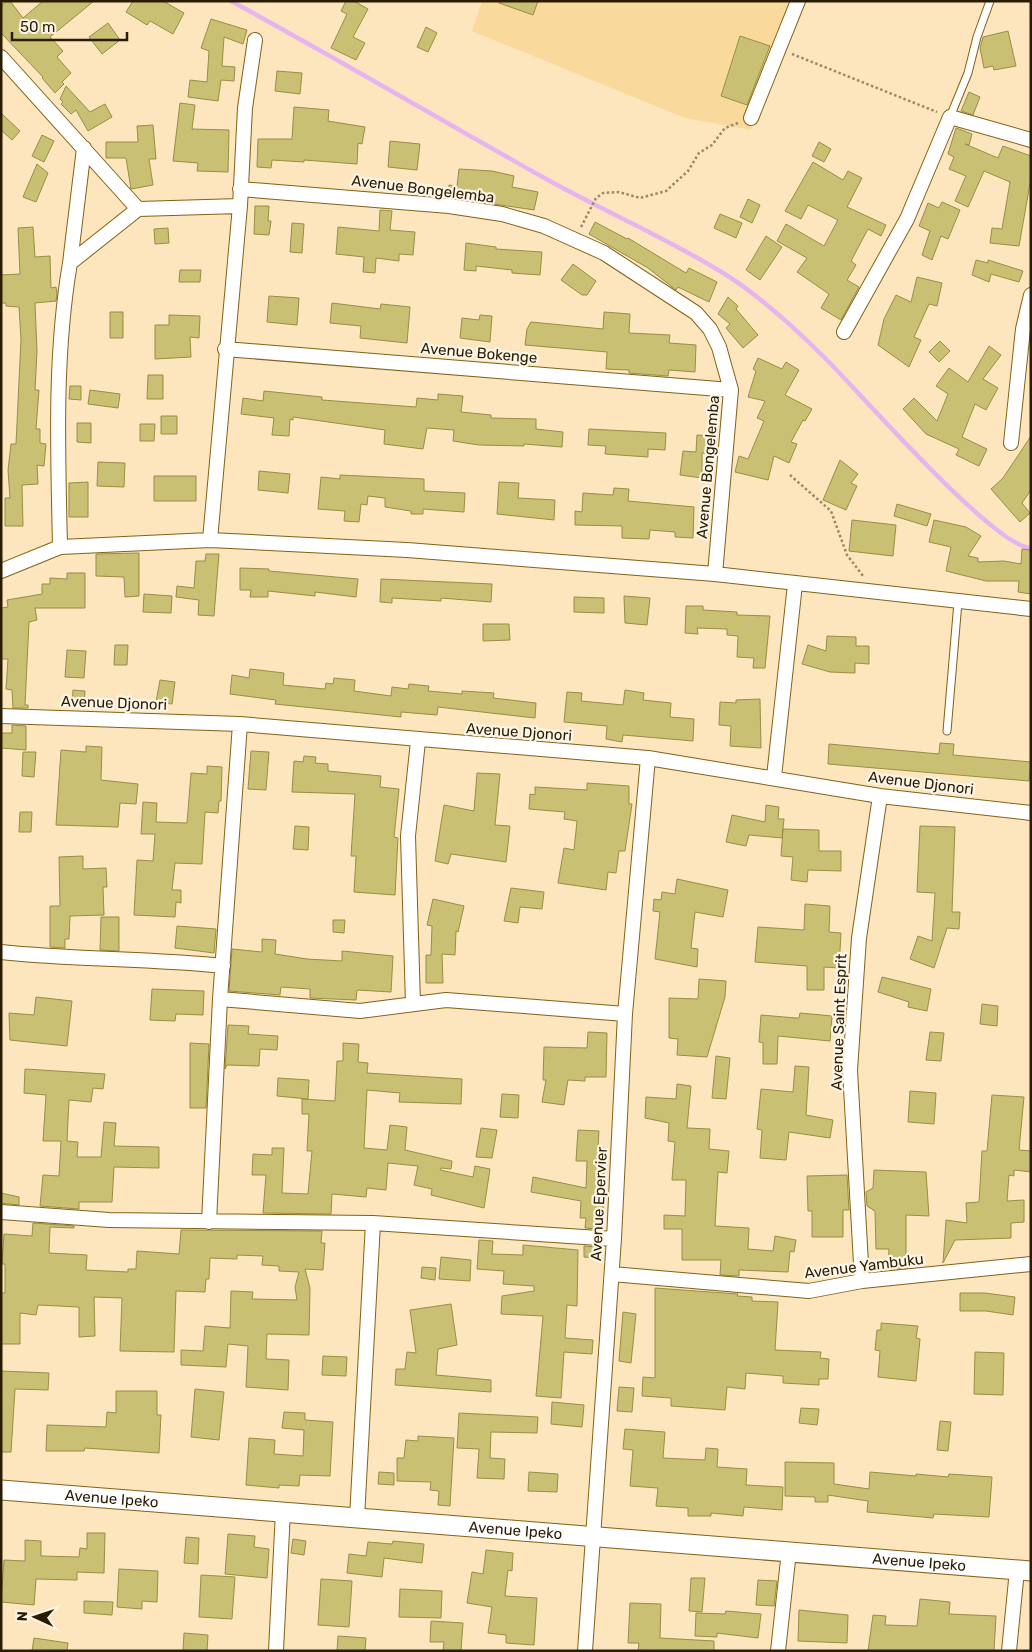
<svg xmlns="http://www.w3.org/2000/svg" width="1032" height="1652" font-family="Rubik,sans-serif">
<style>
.built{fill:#fad99c}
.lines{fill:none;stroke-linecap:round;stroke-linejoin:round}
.stream{stroke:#e7b4ef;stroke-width:4.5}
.building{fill:#cac074;stroke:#988e44}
.lane-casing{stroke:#836116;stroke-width:9}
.street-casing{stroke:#836116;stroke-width:16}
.secondary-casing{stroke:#836116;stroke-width:21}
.path{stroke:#9b8866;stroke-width:2.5;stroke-dasharray:2.5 2.5;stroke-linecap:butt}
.lane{stroke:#fff;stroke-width:7}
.street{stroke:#fff;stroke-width:14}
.secondary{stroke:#fff;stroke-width:19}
.labels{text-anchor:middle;stroke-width:4.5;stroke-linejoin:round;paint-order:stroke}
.street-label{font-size:15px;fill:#2a1c00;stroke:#fdf5e8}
</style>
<rect width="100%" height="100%" fill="#fde6be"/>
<path class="built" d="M482,1h319l-19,41 -31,88 -66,-12 -213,-87z"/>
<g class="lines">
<path class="stream" d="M231,1c107,58 211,120 317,179 54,30 112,55 165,87 38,21 83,62 114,93 32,32 168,188 204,188"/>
</g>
<path class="building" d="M7,1h3l13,17 20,-17h51l-44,36 13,14 -6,6 14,16 -9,9 2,2 -9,9 -13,-15 1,-1 -42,-44v-27z
M133,1h30l21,12 -11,21 -23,-13 -3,4 -21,-13z
M346,1h8l14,8 -15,28 12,6 -9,17 -25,-12 16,-34 -6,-3z
M500,1h38l-5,14 -34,-12z
M211,19l36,11 -4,14 -19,-7 -2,29 13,1 -1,14 -13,-1 -3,21 -30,-4 2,-17 17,2 2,-31 -8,-3z
M108,23l12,17 -18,14 -13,-17z
M426,27l11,6 -9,19 -11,-5z
M1008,31l8,35 -22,4 -1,-4 -9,2 -4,-20 3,-11z
M740,36l30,10 -23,59 -26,-9z
M277,71l25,2 -2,21 -25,-3z
M66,86l24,26 15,-8 7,13 -24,14 -12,-21 -5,4 -10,-10 2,-2 -3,-3z
M969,92l11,5 -7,18 -12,-4z
M180,103l15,2 -3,24 37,1 -1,42 -31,-1 1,-8 -25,-2z
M294,107l35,3 -1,11 37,6 -3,17 -4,-1 -1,21 -53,-4v2l-32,-2 -1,8 -14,-1 1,-28h34z
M1,113l19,18 -8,9 -11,-10z
M153,125l3,34h-7l4,26 -22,4 -5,-31h-20v-16h32l-1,-16z
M956,128l16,6 -3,11 -4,-1 33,14 5,-12 28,10v22l-12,68 -29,-3 2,-15 10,1 8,-47 -26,-11 -16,36 -13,-6 11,-25 -17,-7 5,-12 -6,-3z
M42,135l12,6 -10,21 -12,-6z
M390,141l30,3 -3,26 -29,-3z
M819,142l12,7 -7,13 -12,-6z
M813,162l30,18 5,-9 14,7 -15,29 39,18 -5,11 -13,-7 -17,32 5,4 -9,15 12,7 -18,33 -20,-12 8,-14 -32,-22 10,-14 -30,-17 9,-17 38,22 14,-26 -30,-15 -7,14 -16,-8z
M37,164l11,9 -12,29 -13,-5z
M459,169l33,2 22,5 -2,11 26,5 -4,18 -86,-13 1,-12 8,1z
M748,199l12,6 -8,18 -12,-6z
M942,202l18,8 -12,29 -7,-3 -9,24 -10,-5 8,-24 -11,-5 9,-23 11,5z
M255,206h14l-1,15h3l-2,14 -15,-1z
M380,210l12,1 -2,19 25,2 -2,23 -14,-1v7l-23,-3 -1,15 -12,-1 1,-15 -28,-3 2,-27 41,4z
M720,214l22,9 -6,15 -22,-10z
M595,222l32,17 1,-1 58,35 3,-5 28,14 -8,20 -31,-15 -2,3 -28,-22 -59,-34z
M292,223l12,1 -2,29 -12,-1z
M33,227l2,30 15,-1 1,32 5,-1 1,6 -1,8 -21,2 2,48 -2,39h4l-3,39h4v14l6,1 -2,22 -7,-1 1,19 -16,1 1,41h-18v-28h5l-2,-28 3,-26h5l5,-105 -2,-32 -13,-1v-3h-5v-28l19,-1 -2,-46z
M168,228l1,15 -14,1 -1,-15z
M766,236l16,11 -22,33 -14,-10z
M466,243l30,4v2l46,3 -2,23 -28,-2v-3l-36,-4v5l-12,-1z
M976,260l12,3v-3l35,11 -4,11 -28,-8 -2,8 -17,-7z
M573,264l23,17 -9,14h-5l-21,-15z
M180,270h21l-1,12h-21z
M917,277l25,6 -5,23 -8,-2 -15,33 7,3 -12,27 -31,-22 6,-26 12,-24 15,7z
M269,296l30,2 -2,27 -30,-3z
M728,297l10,9 -2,3 22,26 -15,13 -17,-20 4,-4 -12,-10z
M332,303l48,6 1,-5 29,3 -3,36 -47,-5 1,-12 -31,-3z
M110,312h13v26h-13z
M604,312l26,2 -1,19 41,2 -1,8 27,2 -1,27 -26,-2 -1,6 -39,-3v-3l-23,-1 1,-17 -82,-7 2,-16 4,-7 72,7z
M169,315l31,1 -1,22 -9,-1 1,20 -36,2v-34h14z
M480,315l12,1 -2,26 -30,-4 2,-20 17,2z
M940,341l10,10 -11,11 -10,-10z
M989,346l12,9 -18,24 15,9 -12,22 -11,-6 -13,33 25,12 -8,17 -23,-11 3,-6 -33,-15 -23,-25 11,-11 23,23 11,-27 -12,-8 13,-18 19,14z
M758,358l24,11 4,-7 13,8 -14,25 27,14 -7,12 -2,-1 -12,22 6,2 -8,19 -15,-7 -6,24 -33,-8 4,-16 9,3 16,-38 -7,-3 8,-17 -17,-4 8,-26 -3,-2z
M148,375h15v24h-16z
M70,386h11v14l-12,-1z
M90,390l30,4 -2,14 -30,-4z
M264,391l58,6v3l94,7 1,-9 21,2v-6l25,2 -2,16 30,3v3l45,1v10l27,3 -1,15 -38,-3v2l-45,-1 -26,-4 1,-11 -27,-2 -4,21 -39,-5 1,-14 -92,-13v3l-3,-1 -1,17 -17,-1 2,-17 -33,-4 2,-16 20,3z
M161,416h16v18h-16z
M77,423h14v20l-14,-1z
M140,424h15l-1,17h-14z
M589,429l77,4 -1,17 -17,-1v8l-43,-3 1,-8 -18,-1z
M697,435l17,1v17h-12v25l-22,-3 3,-24 13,1z
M1031,436v54l-9,13 8,10 -10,9 -29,-33 12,-11z
M840,460l18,14 -7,9 6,3 -11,24 -23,-10z
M98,462l27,1 -1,24 -27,-1z
M259,471l31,3 -2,19 -30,-3z
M340,475l84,4v12l41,2 -1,19 -41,-3v5h-12v-3l-26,-4v-9l-17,-2 -1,9 -6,-1 -2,18 -15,-1 1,-10 -27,-2 3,-32 19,2z
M154,476h42v25h-42z
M88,482v35h-19v-34z
M499,482l20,1 -1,15 37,2 -1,20 -57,-6z
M614,488l15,1 -1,12 66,6 -1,31 -18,-1v-5l-25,-2 -1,9 -27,-1v-12l-47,-1v-14l7,1 1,-19 30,2z
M897,504l34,10 -4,12 -33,-10z
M852,520l44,5 -3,31 -44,-5z
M934,520l32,7 15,9 -13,20 10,2v4l26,-1 17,3 1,-15 9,1v44l-13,-2 1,-11h-33l-40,-10 5,-24 -22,-5z
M139,553v43l-14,1 -1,-20 -28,-1v-22z
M206,554h13l-5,62 -16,-1 1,-15 -23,-3 1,-11 17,2 2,-27h9z
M240,568l29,1v2l89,8 -2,18 -41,-5v4l-47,-5v6h-18l1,-7h-11z
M67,573h18v35h-50l2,12 -8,2 -4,83h3v3h-15l-1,-18 -6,-1 2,-30h-7v-51l7,-1 -1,-7 35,-6v-10h8v-6l17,1z
M381,579l111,5 -1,18 -50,-4v3l-49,-3v5l-12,-1z
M144,594l28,2 -1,17 -28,-1z
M624,596l26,2 -3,27 -22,-2z
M574,597l30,1v15l-30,-1z
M686,606h17v4l34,2v3l33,1 -5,52h-12l1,-10 -17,-1 1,-21 -11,-1v-6l-30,-1 1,6 -13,-1z
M483,624h26l1,16 -27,1z
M827,636l29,1v9h13v18l-14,-1v10l-25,-1 -28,-8 6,-19 18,6z
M115,645h13l-1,20h-13z
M67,650l19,1 -2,27 -19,-1z
M250,669l34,4 -1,12 42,4 1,-6 7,1 1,-6 21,2 -1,11 37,5 1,-9 16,2 1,-5 20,2 -1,5 34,3v-3l32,2 -1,5 43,5 -1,15 -97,-11 -1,8 -36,-3v5l-126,-13 1,-4 -46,-6 2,-19 17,3z
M160,680l15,2 -3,22 -16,-2z
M73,690l12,1 -1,14 -12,-1z
M625,690l19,3 -1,7 28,3 -1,14 24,2 -1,22 -70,-6 -1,7 -16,-3 1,-13 -43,-4 3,-30 15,1 -1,8 42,4z
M760,699l1,49 -31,-2 1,-20 -12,-1 1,-23 16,1v-3z
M12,725l14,1v24l-25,-2v-15h11z
M940,743l14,1 -1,11 78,7 -2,19 -201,-17 1,-20 110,10z
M86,746l16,1 -1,33 37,4 -2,20 -16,-1 -2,24 -62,-2 5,-75 25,2z
M251,751l18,1 -3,38 -18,-1z
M23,752h13l-2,25 -12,-1z
M304,756l12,1 -1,6 13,1v7l53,5 -1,11 19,2 -5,48 4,1 -3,57 -41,-3 2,-36h-5l4,-62 -63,-2 2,-31 9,1z
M207,766l15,1 -1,34h-2l-1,12 -13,-1 -3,52 -27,-1 -3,27h9v13l-5,-1 -1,15 -41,-2 3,-55 16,1 2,-27h-14l2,-32 14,1 -1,19 31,1 4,-50 16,1z
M477,773l23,1 -5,51 15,1 -4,36 -55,-8 -3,10 -13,-3 9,-56 30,6z
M587,783l42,3v18h3l-7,47h-6l-3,22 -8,-1 -2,18 -48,-7 6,-35 10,2 3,-29 -13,-2 1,-7 -36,-3 1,-15 5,1v-8l52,3z
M766,805l13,2 -1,12h6l-2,19 -33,-3 -3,11 -20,-4 6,-27 33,7z
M20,812h12l-1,20h-12z
M295,826l14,1 -1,23 -15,-1z
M920,826l35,1 -3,85h8l-1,17 -12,-1 -13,40 -24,-9 8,-23 14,5 3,-48 -18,-1z
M783,829l36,1v21h22v20l-33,-1 -1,12 -16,-2 2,-23 -12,-1z
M83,856v13l23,-1 1,19h-4l1,28 -34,1 -1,23h-4v9l-15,-1v-41h10l-1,-49z
M677,879l51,11 -5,27 -28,-5 -4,36 7,1 -1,18 -42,-8 5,-47 -7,-1 1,-12 7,1 1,-8 13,2z
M511,888l33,4 -2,17 -22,-2 -2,16 -14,-2z
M433,899l31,7 -6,26 -2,-1 -1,24 -13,-1 1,29h-17v-28h5l1,-29 -5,-1z
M805,904l25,2 -1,26 12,1 -2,35 -15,-1v23h-17v-24l-52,-4 3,-35 46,3z
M101,917h18v34l-19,-1z
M333,920h12l-1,13 -11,-1z
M177,926l39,3 -2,24 -39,-5z
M262,939l14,1 -1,14 32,5 35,2v-10l51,5 -2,36 -34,-2 -1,10 -46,-2v-9l-29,-2 -1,8 -51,-4 3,-42 30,3z
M882,977l49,12 -4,22 -19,-4 1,-5 -31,-10z
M699,979l27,2 -1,16 -18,60 -30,-2 1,-16 -9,-1v-40l29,1z
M152,989l52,2 -1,24 -27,-1 -1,7 -25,-1z
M36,997l36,4 -5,45 -57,-6 -1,-27 25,2z
M982,1004l16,2 -1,20 -17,-2z
M800,1013l32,3 -2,25 -52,-5 -1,28h-14v-21l-4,-1 2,-27 35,3h3z
M228,1025l21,1 -1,8 30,2 -1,14 -17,-1 -1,17 -32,-1 -2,4z
M588,1032l19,1 -1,44h-21v4l-17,-1 -4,25 -22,-3 4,-22h-3l1,-33 43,1z
M930,1032l14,1 -3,28 -15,-1z
M190,1043l19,1 -3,64h-16z
M343,1043l16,1 -1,18 10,1 -1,10 95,6 -1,25 -62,-2 1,-9 -33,-3 -3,58 23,2 3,-25 17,2 -2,23 47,11 -1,8 -10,-1 -1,2 33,7 2,-11 15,3 -6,39 -53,-13 1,-6 -18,-4 4,-19 -30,-3 -2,27 -19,-2 -1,9 -34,-3 -1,20 -68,-1 3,-38h-14l1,-21 19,1v-7h12l-2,45 26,1 4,-43h-5l2,-37h-7v-15l33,2 2,-40h6z
M716,1056l14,2 -4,41 -14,-1z
M795,1066l14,1 -3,48 27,5 -3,18 -41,-6 -3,28 -26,-2 2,-28 -5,-1 4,-40 32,3z
M25,1069l80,5 -2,15 -10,-1 -2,14 -22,-2 -2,41 11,1 -1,15h24l3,-35 12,1 -2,23 45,1v21l-45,-1 -2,35h-33v7l-39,-3 3,-31 16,1 2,-35h-18l3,-46 -22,-2z
M278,1078l31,2 -1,19 -31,-3z
M677,1084l14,2 -4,42 23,1 -1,20 20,2 -2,22 -9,-1 -3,54 34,2 -1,21 25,2 2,-15 21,4 -2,12 -4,-1 -2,21 -49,-2v6l-19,-1 1,-15h-39v-31h-18v-14l21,1 1,-36h-14l3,-38 -7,-1 1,-18 -24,-5 1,-21 30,2z
M910,1091l26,2 -2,31 -26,-2z
M502,1094l17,1 -1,23 -18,-1z
M992,1095l32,2 -5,53 12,1v21l-17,-2v6l-5,-1 -2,26 17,-1v22l-13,1v15l-56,2 -12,23 3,-43 21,3 -1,-20 13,-1 3,-51h5z
M481,1128l16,2 -5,28 -16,-1z
M578,1130l21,1 -1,17h6l-1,71h-5l-1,10 -12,-1 1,-10h-6l1,-17 -50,-9 2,-15 53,11 1,-27h-11z
M874,1170l52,2 3,44 -23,-1v40h3l-1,13 -20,2 1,-21h-13l-1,-38 -8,-5 -1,-14 7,-4z
M847,1175l2,35h-6v27h-31v-26h-4l-1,-35z
M1,1193l18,4v8l-18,-2z
M33,1223l41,3v2l-24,-1 -1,26 38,2 -1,15 42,2v-3h8l1,-18 42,3 2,-24 141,1 -1,12h4l-2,27 -18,-1 5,19 -1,47 -42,-1 -1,25 23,1 -1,30 -42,-3 2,-41 -20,-2 -2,23 -45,-2v-15l22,1 2,-25 25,2 1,-37 22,1 -1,7 45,1 -2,-13 4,-15 -20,-1v-5l-17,-1 1,-9 -26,-1v4l-27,-1 -1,21h-3l-1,13 -29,-1 -2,61 -54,-1 2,-53 -28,-1 1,39 -16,1v-30l-41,-2 -2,10 -16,-2v31h-19v-51h4v-29h-3l2,-30 28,2z
M479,1240l14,1 -1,13 31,1v-10l55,5 -1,56 -10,-1 -2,33 28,2 -1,14 -28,-2 -3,46 -25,-2 7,-80 -42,-2 1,-18 32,-5v-5l-31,-2 1,-13 -27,-2z
M584,1246l12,1v11l-12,-1z
M441,1257l30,3 -1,21 -31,-2z
M422,1267l14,1 -1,12 -14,-2z
M655,1288l83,6 -1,2 15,1v4l26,1 -3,48 46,2 -1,6 9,1 -1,20h-9v6l-36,-2v-7l-37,-3 -1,16 -18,-2 -2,23 -54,-4v-8l-29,-2 1,-19 12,1z
M960,1293h25l30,4 -2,18 -27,-4h-26z
M451,1304l6,41 -19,4 -2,26 55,5v12l-96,-7 1,-16h9l2,-17 9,1 -6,-43z
M623,1312l13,2 -5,49 -12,-2z
M881,1323l37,3 -2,12 4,1 -4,42 -38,-4 2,-26 -5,-1 2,-20h4z
M975,1352l29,1 -1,42 -29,-1z
M323,1356l24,1 -1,19 -24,-1z
M1,1371l48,2 -1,17 -33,-1 -4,63h-10z
M619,1387l15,1 -2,24 -15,-1z
M195,1389l29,3 -5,48 -28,-3z
M116,1391h41v24h4l-2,38 -74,-5 -1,3h-38l1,-26 59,2 1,-15 9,1z
M552,1402l32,3 -2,22 -31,-3z
M801,1408l18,1 -2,16 -18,-2z
M284,1412l21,1v7l28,2 -3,54 -30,-1 -1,11 -20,-1v3l-33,-3 3,-47 26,2 -1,14 29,2 1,-26 -22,-2z
M459,1413l79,4 -1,16 -46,-1 -1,26 15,1 -1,20 -27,-1 2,-29 -22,-1z
M940,1421l11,1 -3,29 -11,-1z
M625,1429l40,3 -2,26 42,2 1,-12 12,1 -1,18 30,2 -1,16 37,2 -1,23 -38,-3 -1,9 -32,-3v3h-23v-8l-32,-2 2,-18 -28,-2 3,-36 -10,-1z
M418,1436l36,2 -4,68 -12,-1 1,-14 -9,-1 1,-8 -34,-1v-23h7l2,-18 12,1z
M785,1462l49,1v21l35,5 1,-17 46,4v-2l32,3 1,-3 43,3 -3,40 -55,-3 -1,4 -66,-6 1,-11 -40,-6v7h-13v-5l-30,-1z
M379,1472l15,1v12l-16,-1z
M529,1472l29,2 -1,18 -29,-1z
M87,1533h18l-1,40 -27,-1v8l-41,-1 -2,26 -33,-3 3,-42 21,1v-21l16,1v15l38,1 1,-9 7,1z
M228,1534l27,2 -1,11 15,2 -2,29 -42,-4z
M186,1537l13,1 -1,26 -14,-1z
M293,1539l13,2 -2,14 -13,-2z
M393,1541l31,3 -2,19 -38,-5 -2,19 -35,-4 2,-19 17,2 2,-14 24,2z
M486,1550l27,3 -1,18 -4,-1 -3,26 32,2 -3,47 -28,-2v-8l-18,-2 4,-26 -25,-4 5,-31 11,2z
M119,1569l39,2 -1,31 -15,-1v8l-25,-2z
M201,1575l34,2 -3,42 -33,-2z
M691,1578h14l-3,34 -13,-1z
M321,1579l31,2 -3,46 -31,-2z
M758,1580l19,1 -3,25 -18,-1z
M400,1589l42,2 -1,27 -42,-1z
M920,1599l30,3 -1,12 47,2 -2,35h-126l5,-36 13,1 -1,9 32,1z
M84,1601l29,1 -1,13 -28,-2z
M630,1603l31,1 -1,34 54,3v10h-76l1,-8h-11z
M799,1610l49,5 -1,28 -49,-2z
M726,1611l35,3 -3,24 -41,-5v4l-22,-1 1,-23 29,1z
M431,1621l32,2 -2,28h-18l1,-9h-14z
M184,1633l24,2 -1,16h-24z
M338,1636l28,2 -1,13h-28z
M34,1638l34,5 -1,8h-35z"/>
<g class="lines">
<g class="lane-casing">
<path id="lane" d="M950,117l18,-44 9,-36 13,-36
M947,731l11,-129"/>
</g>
<g class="street-casing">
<path id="street" d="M1,57l137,152
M751,118l47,-117
M240,189l209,17 53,8 42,12 60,27 92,60 14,16 9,18 12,43 -16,184
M70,263l14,-115
M844,332l63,-113 43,-102 81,23
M225,349l506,41
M1011,443l12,-114 8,-34
M210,540l30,-334 5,-98 10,-68
M60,547c-2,-95 -6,-190 10,-284l68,-54 102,-3
M1,571l59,-24 150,-7 197,10 308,24 316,35
M1,716l239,8 408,34 232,38 151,17
M774,777l21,-193
M1,952c74,8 148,6 222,14
M220,999l140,12 86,-11 179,14
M413,1004l-5,-168 10,-95
M1,1212l108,8 264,3 241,16
M209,1222l11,-223 20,-275
M612,1274l197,17 53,-10 169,-17
M862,1281l-12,-211 9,-132 21,-142
M357,1518l16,-295
M276,1651l7,-140
M585,1651l29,-412 11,-225 23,-256
M778,1651l11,-100
M1009,1651l8,-81"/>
</g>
<g class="secondary-casing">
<g id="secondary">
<path id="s1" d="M1,1490l1030,81"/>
</g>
</g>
<path class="path" d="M792,54l145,58
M581,227l15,-29 7,-5 16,-1 21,6 26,-7 22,-20 11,-18 13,-8 13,-17 13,-5
M790,475l41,36 16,44 16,21"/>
<use href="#lane" class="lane"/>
<use href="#street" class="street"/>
<use href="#secondary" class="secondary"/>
</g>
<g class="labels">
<g class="street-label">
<text transform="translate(423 189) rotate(7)" y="5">Avenue Bongelemba</text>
<text transform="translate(479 353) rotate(5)" y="5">Avenue Bokenge</text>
<text transform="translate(708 467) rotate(-85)" y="5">Avenue Bongelemba</text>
<text transform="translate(114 703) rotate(2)" y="5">Avenue Djonori</text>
<text transform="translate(519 732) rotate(4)" y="5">Avenue Djonori</text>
<text transform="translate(921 783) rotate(7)" y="5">Avenue Djonori</text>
<text transform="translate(839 1022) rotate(-88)" y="5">Avenue Saint Esprit</text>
<text transform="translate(599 1204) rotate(-87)" y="5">Avenue Epervier</text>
<text transform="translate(864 1266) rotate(-7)" y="5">Avenue Yambuku</text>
<text dy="5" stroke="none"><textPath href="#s1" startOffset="111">Avenue Ipeko</textPath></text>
<text dy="5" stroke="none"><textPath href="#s1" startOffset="516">Avenue Ipeko</textPath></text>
<text dy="5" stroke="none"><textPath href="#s1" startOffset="921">Avenue Ipeko</textPath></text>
</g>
</g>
<rect width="1032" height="1652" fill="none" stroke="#2a1c00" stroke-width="5"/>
<g transform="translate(35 1617) rotate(273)" stroke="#fdf5e8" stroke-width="4" paint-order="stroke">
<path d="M0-4L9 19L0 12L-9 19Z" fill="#2a1c00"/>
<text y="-8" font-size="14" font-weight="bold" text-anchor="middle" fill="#2a1c00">N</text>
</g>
<path d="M12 32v8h115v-8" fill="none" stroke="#2a1c00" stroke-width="2.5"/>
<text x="20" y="32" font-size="15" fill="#2a1c00" stroke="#fdf5e8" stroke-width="4" paint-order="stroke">50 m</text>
</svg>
